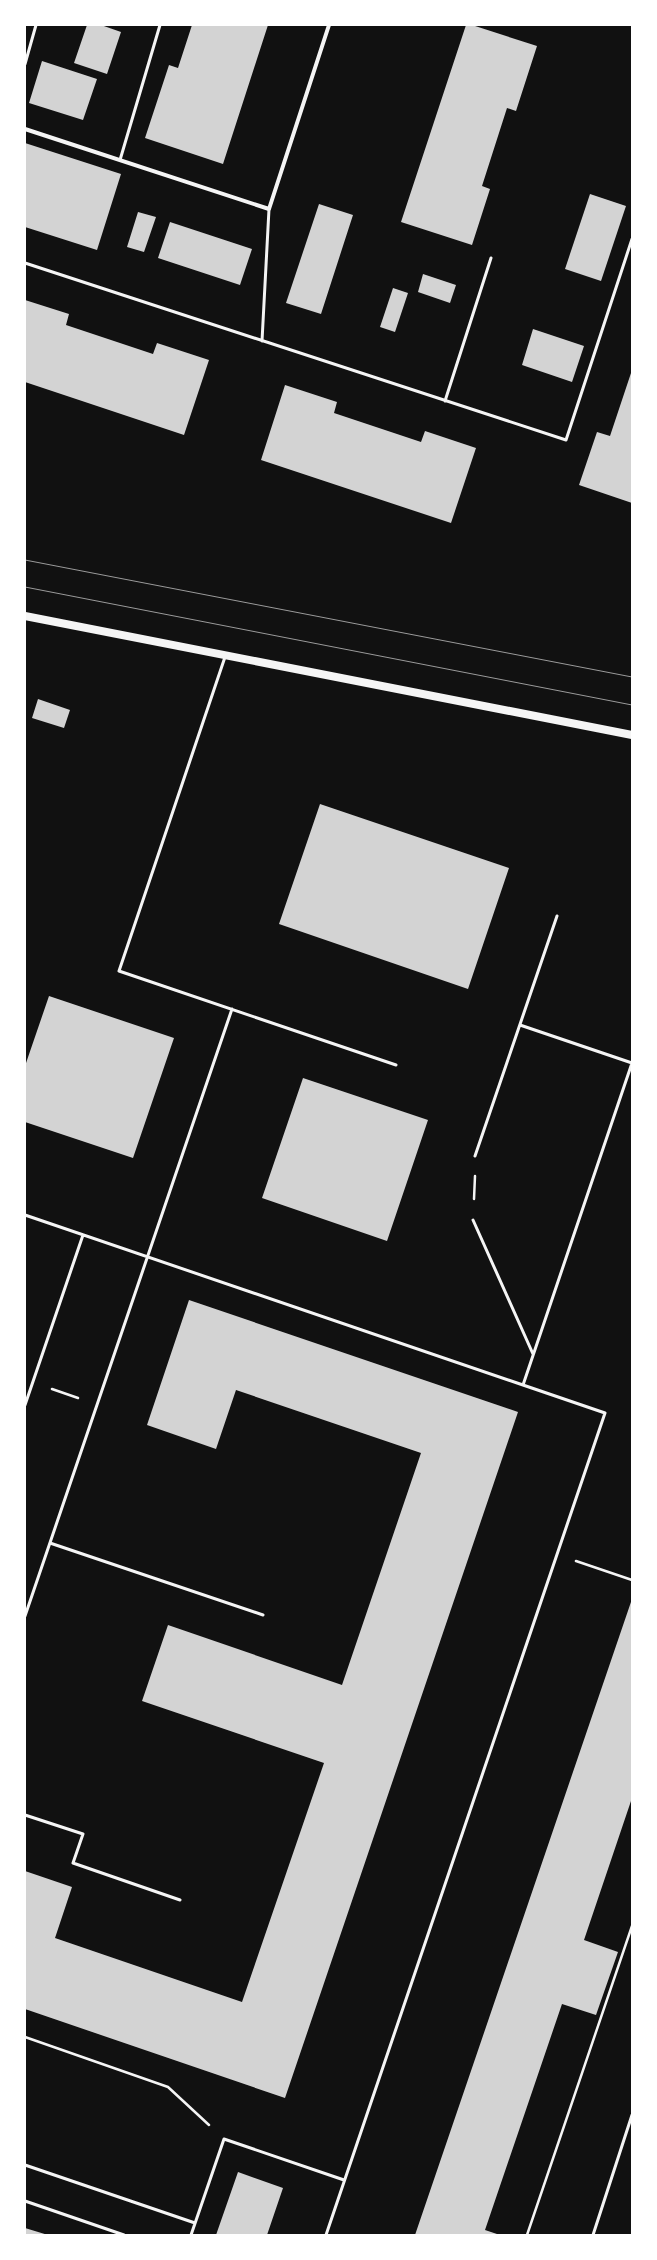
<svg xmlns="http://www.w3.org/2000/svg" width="657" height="2260" font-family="Barlow,sans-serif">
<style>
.building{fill:#d3d3d3}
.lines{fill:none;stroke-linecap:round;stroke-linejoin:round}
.path{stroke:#f5f5f5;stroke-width:2.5}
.service{stroke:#f5f5f5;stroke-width:3}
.minor{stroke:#f5f5f5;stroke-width:4}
.secondary{stroke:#f5f5f5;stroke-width:8}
.tram{stroke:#9a9a9a;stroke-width:1}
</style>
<rect width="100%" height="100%" fill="#111"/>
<path class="building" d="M87,25h14l20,7 -14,42 -33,-11z
M192,25h76l-45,139 -78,-26 24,-73 9,3z
M466,25h6l65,21 -21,65 -9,-3 -25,78 8,3 -18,56 -71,-23z
M42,61l55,18 -14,41 -54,-17z
M25,143l96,31 -24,76 -72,-23z
M590,194l36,12 -25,75 -36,-12z
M319,204l34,11 -32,99 -35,-11z
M138,212l18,5 -12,35 -17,-5z
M170,222l82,27 -12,36 -82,-27z
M423,274l33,11 -6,18 -32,-11z
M393,288l15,5 -13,39 -15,-5z
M25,300l44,14 -3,11 87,29 4,-11 52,17 -25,75 -159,-53z
M533,329l51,17 -12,36 -50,-17z
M632,370v133l-53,-18 18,-53 13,4z
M285,385l52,17 -3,11 87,29 4,-11 51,17 -25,75 -190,-63z
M38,699l32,11 -6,18 -32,-10z
M320,804l189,64 -41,121 -189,-65z
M49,996l125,42 -41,120 -108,-36v-56z
M303,1078l125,42 -41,121 -125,-43z
M189,1300l329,112 -233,686 -260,-89v-138l47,16 -17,51 187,64 82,-239 -182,-62 26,-76 174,60 79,-232 -185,-63 -20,59 -69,-24z
M632,1599v199l-48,142 34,12 -22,63 -34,-11 -77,226 15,5h-85z
M238,2172l45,16 -16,47h-51z
M25,2228l23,7h-23z"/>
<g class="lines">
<path class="path" d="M474,1199l1,-23
M52,1389l26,9
M576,1561l56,19
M25,2037l143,50 41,38
M527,2235l105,-309"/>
<path class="service" d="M25,64l11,-39
M120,160l40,-135
M25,263l541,177 66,-201
M262,341l7,-132
M445,401l46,-143
M225,657l-106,314 277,94
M520,1025l112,38
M475,1156l82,-240
M25,1215l498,170
M473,1220l60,134
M25,1405l58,-170
M50,1543l213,72
M25,1616l207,-607
M25,1815l58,19 -10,29 107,37
M25,2165l170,58
M25,2201l99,34
M191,2235l33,-96 120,41
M326,2235l279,-822 -82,-28 109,-322
M593,2235l39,-120"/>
<path class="minor" d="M25,129l244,80 60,-184"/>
<path class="secondary" d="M25,616l607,119"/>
<path class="tram" d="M25,560l607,117
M25,587l607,118"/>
</g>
<rect width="657" height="2260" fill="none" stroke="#ffffff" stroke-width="52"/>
</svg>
